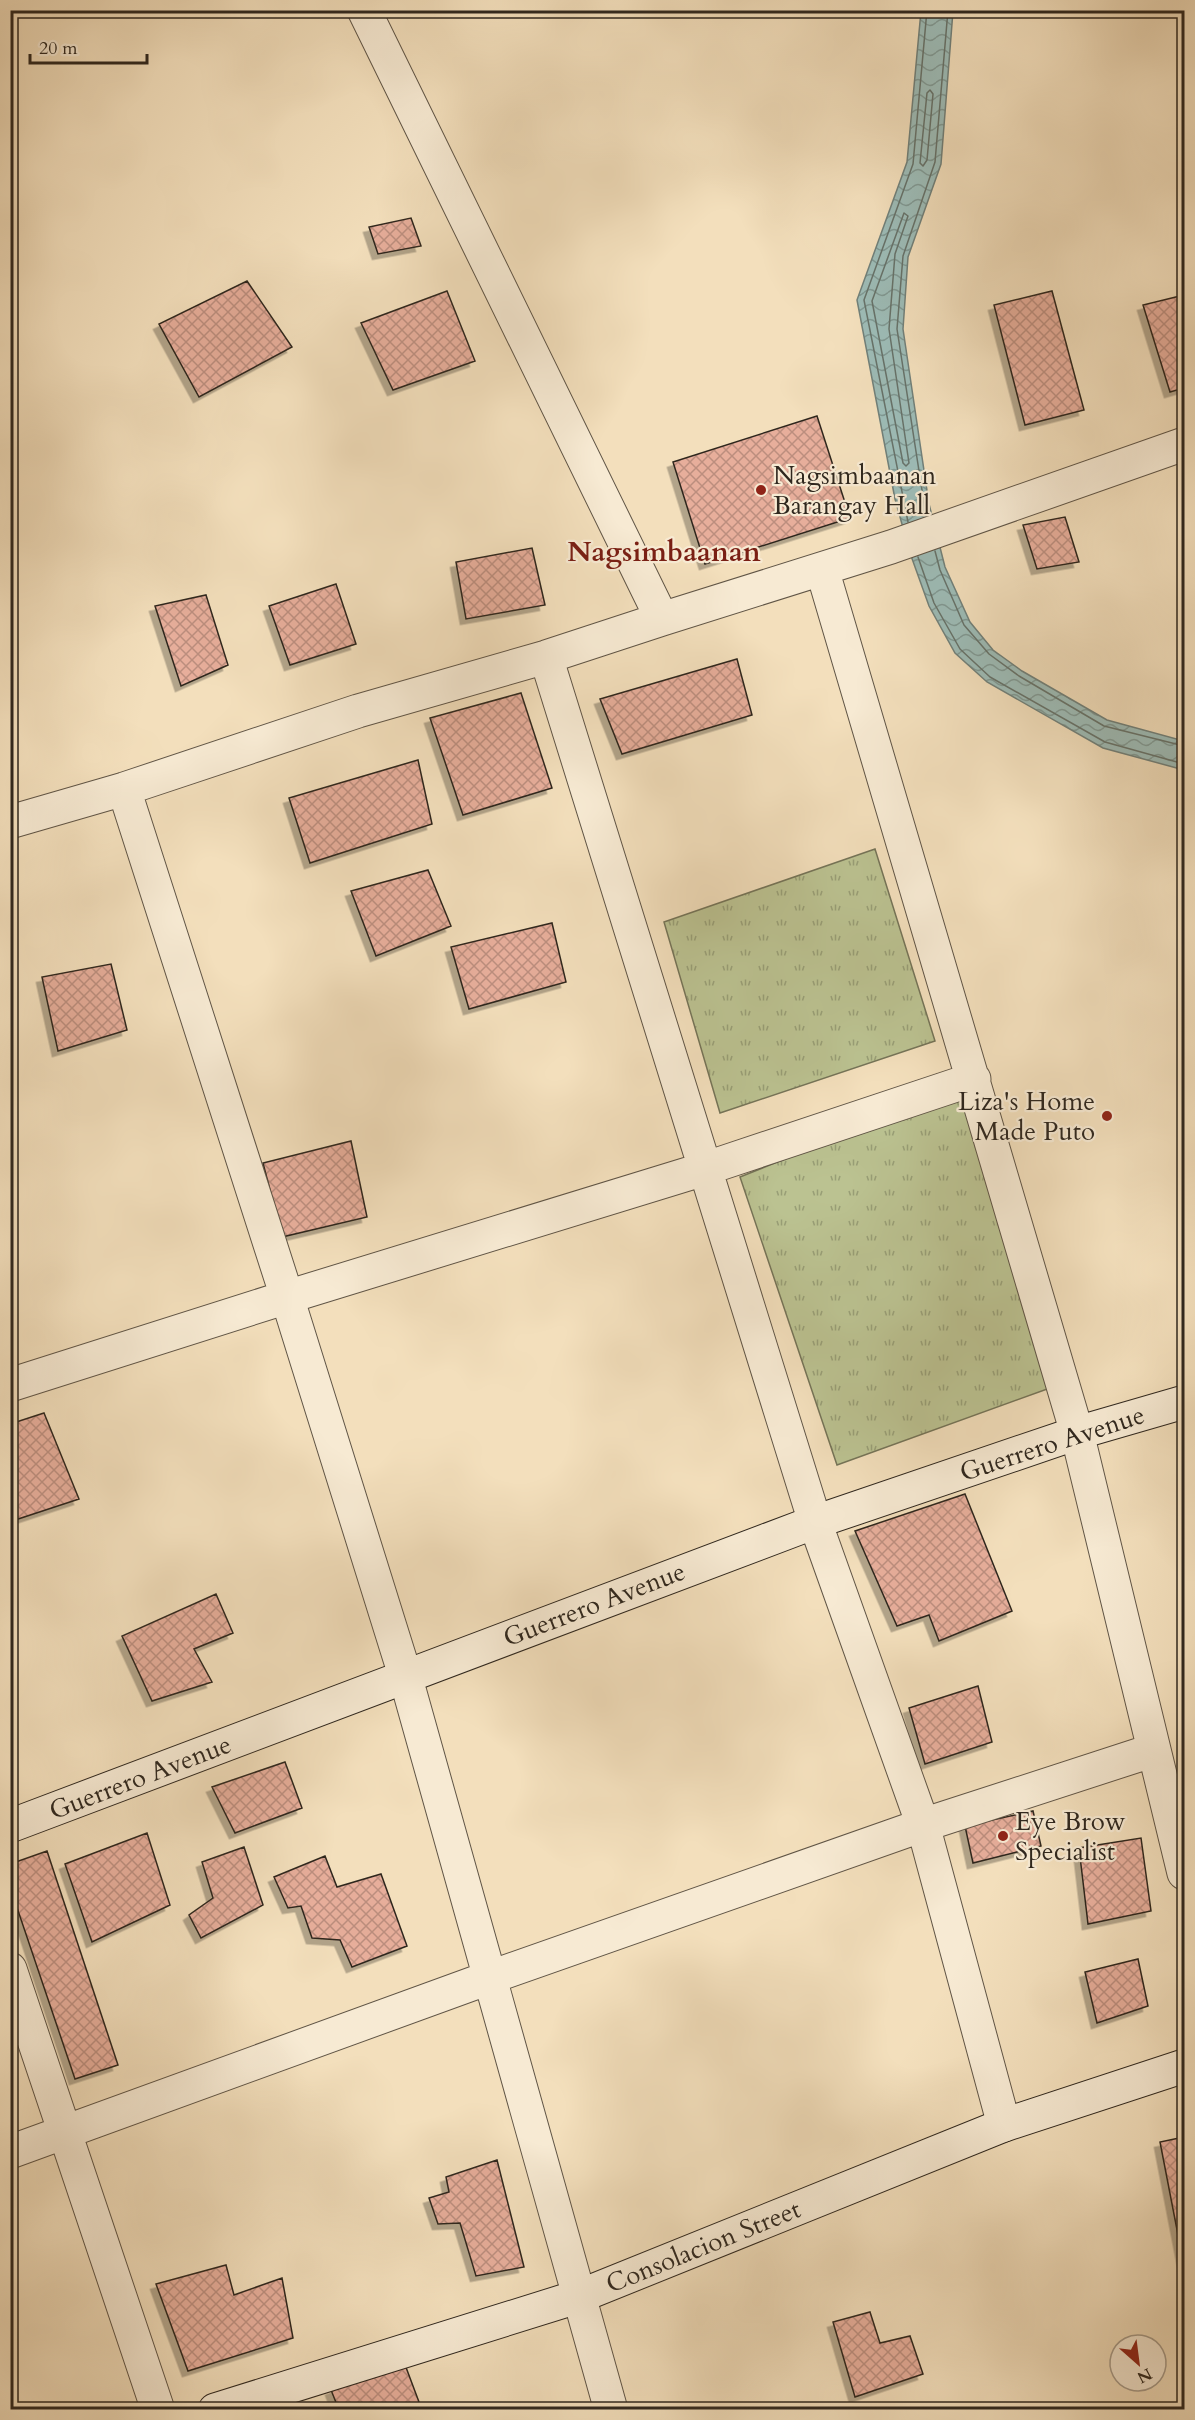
<svg xmlns="http://www.w3.org/2000/svg" width="1195" height="2420" font-family="Cardo,serif">
<style>
.grass{fill:url(#grass-tufts);stroke:#757458;stroke-width:1.5}
.water{fill:url(#water-waves);stroke:#71807a;stroke-width:1.5}
.lines{fill:none;stroke-linecap:round;stroke-linejoin:round}
.shore{stroke:#66726a;stroke-width:1.5}
.building{fill:url(#building-cross-hatch);stroke:#2f271e;stroke-width:1.5;filter:url(#shadow)}
.street-casing{stroke:#605546;stroke-width:35}
.secondary-casing{stroke:#2f271e;stroke-width:35}
.street{stroke:#f7ead3;stroke-width:33}
.secondary{stroke:#f7ead3;stroke-width:33}
.poi-dot{fill:#8f2418;stroke:#f7ead3;stroke-width:2}
.labels{text-anchor:middle;stroke-width:4.5;stroke-linejoin:round;paint-order:stroke}
.poi-label{font-size:26px;fill:#2f271e;stroke:#f7ead3;text-anchor:start}
.street-label{font-size:26px;fill:#2f271e;stroke:#f7ead3}
.quarter-label{font-size:28px;font-weight:bold;fill:#7a1f14;stroke:#f7ead3}
</style>
<defs>
<pattern id="grass-tufts" width="24" height="20" patternUnits="userSpaceOnUse" patternTransform="scale(1.5)"><rect width="24" height="20" fill="#bbc291"/><path d="M3 7l-1-3M5 7V3M7 7l1-3M15 17l-1-3M17 17v-4M19 17l1-3" fill="none" stroke="#989e76"/></pattern>
<pattern id="water-waves" width="16" height="10" patternUnits="userSpaceOnUse" patternTransform="scale(1.5)"><rect width="16" height="10" fill="#9dbcb7"/><path d="M0 5q4-4 8 0t8 0" fill="none" stroke="#809994"/></pattern>
<pattern id="building-cross-hatch" width="8" height="8" patternUnits="userSpaceOnUse" patternTransform="scale(1.5)"><rect width="8" height="8" fill="#e7ae9b"/><path d="M0 0l8 8M0 8l8-8" fill="none" stroke="#bc8e7e"/></pattern>
<filter id="shadow"><feDropShadow dx="-5.5" dy="5.5" stdDeviation="0" flood-color="#0004"/></filter>
</defs>
<rect width="100%" height="100%" fill="#f3dfbc"/>
<filter id="stains"><feTurbulence type="fractalNoise" baseFrequency=".00333" numOctaves="4"/><feColorMatrix values="0 0 0 0 .2 0 0 0 0 .09 0 0 0 0 .02 0 0 0 .5 -.17"/></filter>
<radialGradient id="worn" r=".72"><stop offset=".6" stop-color="#630" stop-opacity="0"/><stop offset="1" stop-color="#630" stop-opacity=".3"/></radialGradient>
<path class="grass" d="M875,849l60,192 -215,72 -56,-191z
M961,1088l89,300 -213,77 -97,-288z"/>
<path class="water" d="M921,11h32l-12,153 -33,93 -5,72 26,175 16,63 25,55 23,28 29,21 85,49 77,21v29l-81,-22 -116,-66 -32,-29 -26,-47 -19,-53 -15,-54 -38,-199 50,-138z"/>
<g class="lines">
<path class="shore" d="M930,90l3,4 -6,66 -4,6 -3,-3 7,-70z
M904,213l4,3 -13,38 -6,75 20,134 -3,3 -3,-3 -31,-162z
M926,516l-29,-187 6,-73 32,-94 13,-152
M908,522l-44,-222 49,-136 14,-154
M935,551l5,19 24,55 25,29 30,22 85,50 80,20
M918,557l16,46 26,46 30,28 115,65 79,22"/>
</g>
<path class="building" d="M411,218l10,28 -43,8 -9,-27z
M247,281l45,66 -93,50 -40,-73z
M447,291l28,70 -82,29 -32,-67z
M1052,291l32,119 -59,15 -31,-120z
M1184,295v93l-14,4 -27,-87z
M817,416l33,102 -145,46 -32,-102z
M1065,517l14,45 -42,7 -14,-44z
M532,548l13,57 -79,14 -10,-57z
M336,584l20,60 -66,21 -21,-59z
M206,595l22,70 -47,21 -26,-80z
M737,659l15,56 -130,39 -22,-55z
M521,693l31,95 -89,27 -33,-97z
M418,760l14,64 -122,39 -21,-65z
M428,870l23,56 -75,30 -25,-65z
M552,923l14,59 -97,27 -18,-62z
M111,964l16,66 -69,21 -16,-74z
M351,1141l16,76 -85,20 -19,-74z
M44,1413l35,86 -67,22 -2,-4v-93z
M965,1494l47,117 -73,30 -10,-26 -32,11 -42,-95z
M216,1594l17,39 -39,16 18,33 -60,19 -30,-65z
M978,1686l14,56 -67,22 -16,-56z
M285,1762l17,46 -67,25 -23,-46z
M1033,1811l8,35 -68,17 -8,-37z
M147,1833l23,72 -78,37 -27,-78z
M1141,1838l10,73 -63,13 -9,-76z
M244,1847l19,58 -62,33 -12,-23 24,-17 -11,-36z
M47,1851l71,214 -43,14 -65,-192v-23z
M325,1856l12,31 44,-13 26,72 -55,21 -12,-27 -28,-2 -11,-32 -13,2 -14,-31z
M1138,1959l10,47 -51,17 -12,-51z
M1184,2137v129l-24,-124z
M497,2160l27,107 -48,9 -16,-53 -22,1 -9,-26 20,-6 -3,-15z
M226,2265l8,30 48,-17 11,60 -105,33 -32,-87z
M870,2312l10,31 30,-7 13,38 -68,23 -22,-75z
M404,2362l18,48h-83l-8,-20z"/>
<g class="lines">
<g class="street-casing">
<path id="street" d="M364,10l298,609
M822,569l255,864 107,440
M546,657l269,865 108,303 81,300
M124,789l163,508 118,378 206,735
M10,822l114,-33 234,-78 188,-54 116,-38 229,-72 293,-103
M10,1385l277,-88 417,-128 270,-90
M10,1969l148,441
M10,2152l481,-175 432,-152 231,-75"/>
</g>
<g class="secondary-casing">
<path id="secondary" d="M10,1826l805,-304 262,-89 107,-31
M215,2410l365,-114 424,-171 180,-59"/>
</g>
<use href="#street" class="street"/>
<use href="#secondary" class="secondary"/>
</g>
<g class="poi-dot">
<circle cx="761" cy="490" r="6"/>
<circle cx="1107" cy="1116" r="6"/>
<circle cx="1003" cy="1836" r="6"/>
</g>
<g class="labels">
<g class="poi-label">
<text x="773" y="484">Nagsimbaanan<tspan x="773" dy="30">Barangay Hall</tspan></text>
<text x="1095" y="1110" text-anchor="end">Liza's Home<tspan x="1095" dy="30">Made Puto</tspan></text>
<text x="1015" y="1830">Eye Brow<tspan x="1015" dy="30">Specialist</tspan></text>
</g>
<g class="street-label">
<text transform="translate(1052 1443) rotate(-18)" y="9">Guerrero Avenue</text>
<text transform="translate(594 1604) rotate(-21)" y="9">Guerrero Avenue</text>
<text transform="translate(140 1777) rotate(-21)" y="9">Guerrero Avenue</text>
<text transform="translate(703 2246) rotate(-22)" y="9">Consolacion Street</text>
</g>
<g class="quarter-label">
<text x="664" y="561">Nagsimbaanan</text>
</g>
</g>
<rect width="1195" height="2420" fill="none" stroke="#f3dfbc" stroke-width="36"/>
<rect x="12" y="12" width="1171" height="2396" fill="none" stroke="#2f271e" stroke-width="3"/>
<rect x="18" y="18" width="1159" height="2384" fill="none" stroke="#2f271e" stroke-width="1.5"/>
<g transform="translate(1138 2363) rotate(152)"><circle r="28" fill="#f7ead3" stroke="#a79c8b" stroke-width="1.5"/>
<path d="M0-4.5L10 22L0 15L-10 22Z" fill="#8f2418"/>
<text y="-9" font-size="16" font-weight="bold" text-anchor="middle" fill="#2f271e">N</text>
</g>
<path d="M30 54v9h117v-9" fill="none" stroke="#2f271e" stroke-width="3"/>
<text x="39" y="54" font-size="18" fill="#2f271e" stroke="#f7ead3" stroke-width="4.5" paint-order="stroke">20 m</text>
<rect width="100%" height="100%" filter="url(#stains)"/>
<rect width="100%" height="100%" fill="url(#worn)"/>
</svg>
